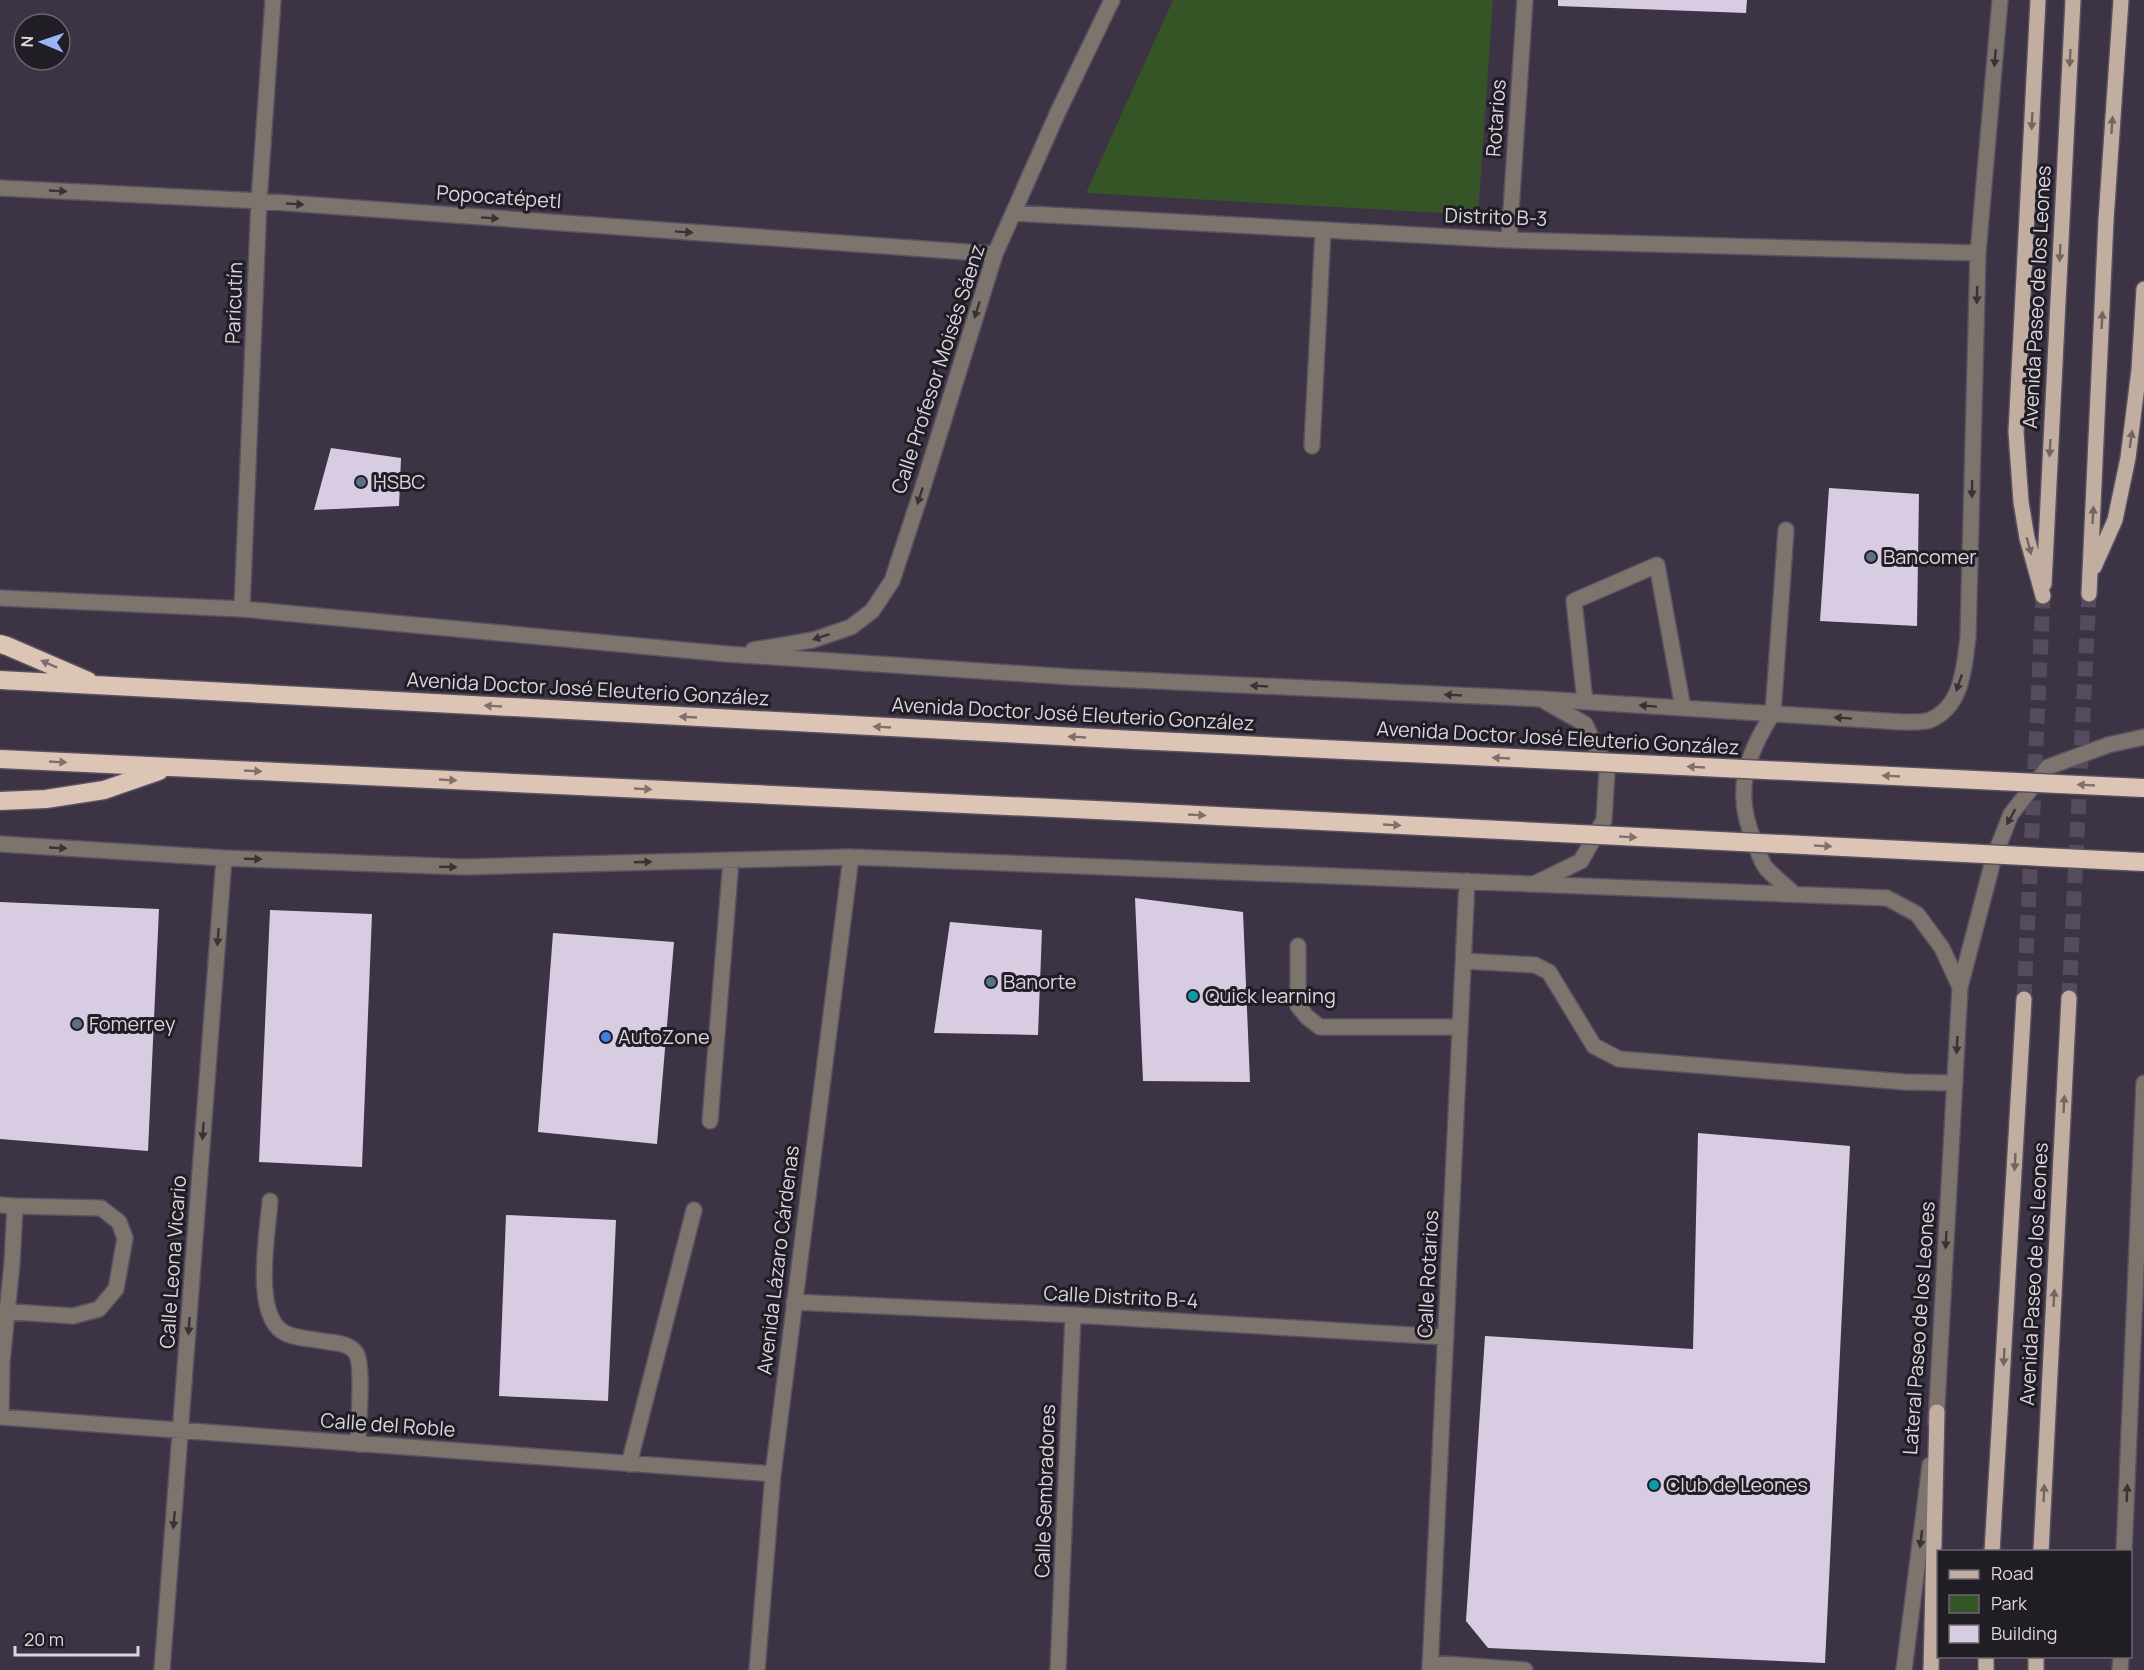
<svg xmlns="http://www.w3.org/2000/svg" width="2144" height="1670" font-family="Manrope,sans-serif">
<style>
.green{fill:#365526}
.building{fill:#d8cce3}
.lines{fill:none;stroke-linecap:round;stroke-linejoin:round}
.major-tunnel{stroke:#544b5c;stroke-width:15;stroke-dasharray:15 8;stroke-linecap:butt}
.minor-casing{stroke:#595061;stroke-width:18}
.major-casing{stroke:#595061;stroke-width:18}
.highway-casing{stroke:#595061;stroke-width:21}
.minor{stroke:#7d746d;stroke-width:15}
.major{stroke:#c1aea1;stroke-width:15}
.highway{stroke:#dcc5b5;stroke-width:18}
.highway-bridge-casing{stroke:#595061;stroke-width:21;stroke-linecap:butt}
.highway-bridge{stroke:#dcc5b5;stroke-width:18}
.oneway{fill:#383337}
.oneway2{fill:#716663}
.oneway3{fill:#7e716d}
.service-dot{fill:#5c6f8a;stroke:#211d25;stroke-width:2}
.culture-dot{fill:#0f9aa8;stroke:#211d25;stroke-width:2}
.shop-dot{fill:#3f7fe0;stroke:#211d25;stroke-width:2}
.labels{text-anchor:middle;stroke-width:6;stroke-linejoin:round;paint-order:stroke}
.street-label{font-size:20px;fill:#dbd5e0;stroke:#211d25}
.poi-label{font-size:20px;fill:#dbd5e0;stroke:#211d25;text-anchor:start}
</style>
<rect width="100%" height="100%" fill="#3c3345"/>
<path class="green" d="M1173,0h320l-15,215 -392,-22z"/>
<path class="building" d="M1558,0h189l-1,13 -188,-7z
M331,448l70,10 -2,48 -85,4z
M1829,488l90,6 -2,132 -97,-5z
M1135,898l108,14 7,170 -107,-1z
M0,902l159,7 -11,242 -148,-12z
M270,910l102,4 -10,253 -103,-5z
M950,922l92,8 -4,105 -104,-2z
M553,933l121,9 -17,202 -119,-12z
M1698,1133l152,13 -25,517 -337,-15 -22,-27 19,-285 208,13z
M506,1215l110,5 -8,181 -109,-5z"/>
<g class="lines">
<path class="major-tunnel" d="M2069,998l20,-404
M2024,999l19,-403"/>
<g class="minor-casing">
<path id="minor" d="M0,188l259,13 736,53
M1013,213l496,27 469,13
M1509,240l16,-240
M1312,446l11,-216
M1786,530l-13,183c-28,44 -40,81 -18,130 3,8 6,19 11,25 8,9 19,17 27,25
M0,598l242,11 485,45 344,23 471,22 359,23c9,0 21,1 29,-2 33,-14 34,-53 38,-83l10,-384 22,-253
M242,609l17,-408 14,-201
M753,650l60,-10 38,-13 21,-16 20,-30 30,-91 73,-236 63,-142 54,-112
M1585,702l-11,-101 83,-36 26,143
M0,844l224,14 240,9 387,-10 1036,41 30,16 25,34 18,39
M1536,883l45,-22 23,-41 3,-50 -22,-46 -39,-22
M1298,946v60l9,11 13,10h140
M1464,961l71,4 14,7 45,74 25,13 286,23 50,1
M710,1121l21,-261
M270,1201c-2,31 -19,119 17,133 12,5 28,5 41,8 10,1 22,2 28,11 8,13 2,73 2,91
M0,1205l15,1 -3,57 -10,99 -1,55
M794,1302l279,13 373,22
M0,1311l73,5 26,-7 17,-20 9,-51 -6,-16 -18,-14 -86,-2
M0,1417l773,57
M1936,1423l24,-436 34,-130 17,-43 37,-47 60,-22 36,-8
M629,1464l65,-254
M2124,1552l20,-469
M1430,1663l95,7
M162,1670l62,-812
M757,1670l16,-196 78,-617
M1058,1670l15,-355
M1430,1670l37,-789
M1904,1670l26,-205
M2120,1670l1,-14"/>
</g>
<g class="major-casing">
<path id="major" d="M2038,0l-22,432 5,70 6,36 16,58
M2094,567l21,-47 13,-62 11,-88 5,-81
M2044,584l29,-584
M2089,594l17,-374 15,-220
M1992,1552l32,-553
M2041,1552l28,-554
M1931,1670l6,-258
M1986,1670v-14
M2036,1670v-14"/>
</g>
<g class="highway-casing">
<path id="highway" d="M0,644l7,2 81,35
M0,680l1135,60
M0,759l1138,53
M0,801l46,-2 58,-9 55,-19"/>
</g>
<use href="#minor" class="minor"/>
<use href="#major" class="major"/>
<use href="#highway" class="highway"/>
<g class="highway-bridge-casing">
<path id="highway-bridge" d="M1135,740l1009,48
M1138,812l1006,50"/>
</g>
<use href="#highway-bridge" class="highway-bridge"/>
</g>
<defs><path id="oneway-solid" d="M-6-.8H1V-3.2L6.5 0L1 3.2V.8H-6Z" transform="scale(1.5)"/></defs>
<g class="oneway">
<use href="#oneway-solid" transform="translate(1995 58) rotate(95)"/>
<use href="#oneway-solid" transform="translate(58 191) rotate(3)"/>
<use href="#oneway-solid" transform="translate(295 204) rotate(4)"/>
<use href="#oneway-solid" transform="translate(490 218) rotate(4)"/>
<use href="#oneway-solid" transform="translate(684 232) rotate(4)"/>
<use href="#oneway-solid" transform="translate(1977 295) rotate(91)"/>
<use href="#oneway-solid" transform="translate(977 310) rotate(107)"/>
<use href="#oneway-solid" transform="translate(1972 489) rotate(91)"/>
<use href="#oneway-solid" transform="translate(920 496) rotate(108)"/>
<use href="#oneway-solid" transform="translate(821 637) rotate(162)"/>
<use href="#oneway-solid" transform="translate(1959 683) rotate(109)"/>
<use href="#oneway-solid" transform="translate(1259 686) rotate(-177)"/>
<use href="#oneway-solid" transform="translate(1453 695) rotate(-177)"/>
<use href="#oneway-solid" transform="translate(1648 706) rotate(-176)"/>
<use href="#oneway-solid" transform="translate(1843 718) rotate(-176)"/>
<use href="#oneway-solid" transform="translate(2011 817) rotate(118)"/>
<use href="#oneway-solid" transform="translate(58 848) rotate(3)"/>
<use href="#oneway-solid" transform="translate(253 859) rotate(2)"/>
<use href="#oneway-solid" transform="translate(643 862) rotate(-2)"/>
<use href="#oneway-solid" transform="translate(448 867) rotate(2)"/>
<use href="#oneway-solid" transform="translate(218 937) rotate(94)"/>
<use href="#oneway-solid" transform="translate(1957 1045) rotate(93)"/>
<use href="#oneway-solid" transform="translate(203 1131) rotate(94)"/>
<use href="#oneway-solid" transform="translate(1946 1240) rotate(93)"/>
<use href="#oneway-solid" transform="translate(189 1326) rotate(94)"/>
<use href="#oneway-solid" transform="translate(2127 1493) rotate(-88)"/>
<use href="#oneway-solid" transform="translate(174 1520) rotate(95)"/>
<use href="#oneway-solid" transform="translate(1921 1539) rotate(97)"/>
</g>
<g class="oneway2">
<use href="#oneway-solid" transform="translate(2070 58) rotate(93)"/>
<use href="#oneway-solid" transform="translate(2032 121) rotate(93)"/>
<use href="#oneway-solid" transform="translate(2112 125) rotate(-86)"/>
<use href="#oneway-solid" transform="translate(2060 253) rotate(93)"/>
<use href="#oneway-solid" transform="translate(2102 320) rotate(-87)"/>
<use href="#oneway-solid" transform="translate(2131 439) rotate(-82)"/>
<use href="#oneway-solid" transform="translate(2050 448) rotate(93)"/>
<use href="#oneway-solid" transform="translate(2093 515) rotate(-87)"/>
<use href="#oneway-solid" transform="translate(2029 546) rotate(75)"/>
<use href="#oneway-solid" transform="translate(2064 1104) rotate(-87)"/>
<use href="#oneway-solid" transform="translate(2015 1162) rotate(93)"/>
<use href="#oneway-solid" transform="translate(2054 1298) rotate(-87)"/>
<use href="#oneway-solid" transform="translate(2004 1357) rotate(93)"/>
<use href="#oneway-solid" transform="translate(2044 1493) rotate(-87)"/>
</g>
<g class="oneway3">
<use href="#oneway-solid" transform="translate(49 664) rotate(-156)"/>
<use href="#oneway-solid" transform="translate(493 706) rotate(-177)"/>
<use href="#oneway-solid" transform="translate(688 717) rotate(-177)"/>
<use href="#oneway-solid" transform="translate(882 727) rotate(-177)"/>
<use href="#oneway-solid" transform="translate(1077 737) rotate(-177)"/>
<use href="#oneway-solid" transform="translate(1501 758) rotate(-177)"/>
<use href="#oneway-solid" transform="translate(58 762) rotate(3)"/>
<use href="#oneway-solid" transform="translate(1696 767) rotate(-177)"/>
<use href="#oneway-solid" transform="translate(253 771) rotate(3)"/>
<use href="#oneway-solid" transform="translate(1891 776) rotate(-177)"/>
<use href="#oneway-solid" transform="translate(448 780) rotate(3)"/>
<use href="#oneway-solid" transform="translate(2086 785) rotate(-177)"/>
<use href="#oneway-solid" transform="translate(643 789) rotate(3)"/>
<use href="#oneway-solid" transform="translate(1197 815) rotate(3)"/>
<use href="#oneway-solid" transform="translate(1392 825) rotate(3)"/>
<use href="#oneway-solid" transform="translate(1628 837) rotate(3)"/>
<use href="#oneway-solid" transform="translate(1823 846) rotate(3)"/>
</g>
<g class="service-dot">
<circle cx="361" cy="482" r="6"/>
<circle cx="1871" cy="557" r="6"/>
<circle cx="991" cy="982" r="6"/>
<circle cx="77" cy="1024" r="6"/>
</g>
<g class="culture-dot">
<circle cx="1193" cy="996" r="6"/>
<circle cx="1654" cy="1485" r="6"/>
</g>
<circle class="shop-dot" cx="606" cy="1037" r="6"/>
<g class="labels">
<g class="street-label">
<text transform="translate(1496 118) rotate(-86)" y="7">Rotarios</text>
<text transform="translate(499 197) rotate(4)" y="7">Popocatépetl</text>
<text transform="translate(1496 217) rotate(2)" y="7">Distrito B-3</text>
<text transform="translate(2037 297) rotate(-87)" y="7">Avenida Paseo de los Leones</text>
<text transform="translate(234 303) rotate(-88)" y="7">Paricutín</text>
<text transform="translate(938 369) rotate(-72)" y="7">Calle Profesor Moisés Sáenz</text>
<text transform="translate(588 689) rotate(3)" y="7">Avenida Doctor José Eleuterio González</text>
<text transform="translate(1073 714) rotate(3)" y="7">Avenida Doctor José Eleuterio González</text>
<text transform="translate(1558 738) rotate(3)" y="7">Avenida Doctor José Eleuterio González</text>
<text transform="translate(778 1260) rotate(-83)" y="7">Avenida Lázaro Cárdenas</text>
<text transform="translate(173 1262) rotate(-86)" y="7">Calle Leona Vicario</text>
<text transform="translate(1428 1274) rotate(-87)" y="7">Calle Rotarios</text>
<text transform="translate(2034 1274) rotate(-87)" y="7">Avenida Paseo de los Leones</text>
<text transform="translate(1121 1297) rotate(3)" y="7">Calle Distrito B-4</text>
<text transform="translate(1919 1328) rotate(-86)" y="7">Lateral Paseo de los Leones</text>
<text transform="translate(388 1425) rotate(4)" y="7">Calle del Roble</text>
<text transform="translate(1045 1491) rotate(-88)" y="7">Calle Sembradores</text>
</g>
<g class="poi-label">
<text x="373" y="489">HSBC</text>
<text x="1883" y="564">Bancomer</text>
<text x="1003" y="989">Banorte</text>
<text x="1205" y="1003">Quick learning</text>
<text x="89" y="1031">Fomerrey</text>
<text x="618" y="1044">AutoZone</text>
<text x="1666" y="1492">Club de Leones</text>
</g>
</g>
<rect x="1937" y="1550" width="195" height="108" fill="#211d25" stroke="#6b6770" stroke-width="1.5"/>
<rect x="1949" y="1570" width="30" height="9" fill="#c1aea1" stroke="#6b6770" stroke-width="1.5"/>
<text x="1991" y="1580" font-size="18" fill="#dbd5e0">Road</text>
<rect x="1949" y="1595" width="30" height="18" fill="#365526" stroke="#6b6770" stroke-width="1.5"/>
<text x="1991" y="1610" font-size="18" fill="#dbd5e0">Park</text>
<rect x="1949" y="1625" width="30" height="18" fill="#d8cce3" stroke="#6b6770" stroke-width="1.5"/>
<text x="1991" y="1640" font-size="18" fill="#dbd5e0">Building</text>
<g transform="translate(42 42) rotate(272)"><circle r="28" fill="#211d25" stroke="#6b6770" stroke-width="1.5"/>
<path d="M0-4.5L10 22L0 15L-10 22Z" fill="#9db4fd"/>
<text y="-9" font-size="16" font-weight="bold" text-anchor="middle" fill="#dbd5e0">N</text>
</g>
<path d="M15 1646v9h123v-9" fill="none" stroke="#dbd5e0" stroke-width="3"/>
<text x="24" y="1646" font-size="18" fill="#dbd5e0" stroke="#211d25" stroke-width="4.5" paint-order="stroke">20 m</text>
</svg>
